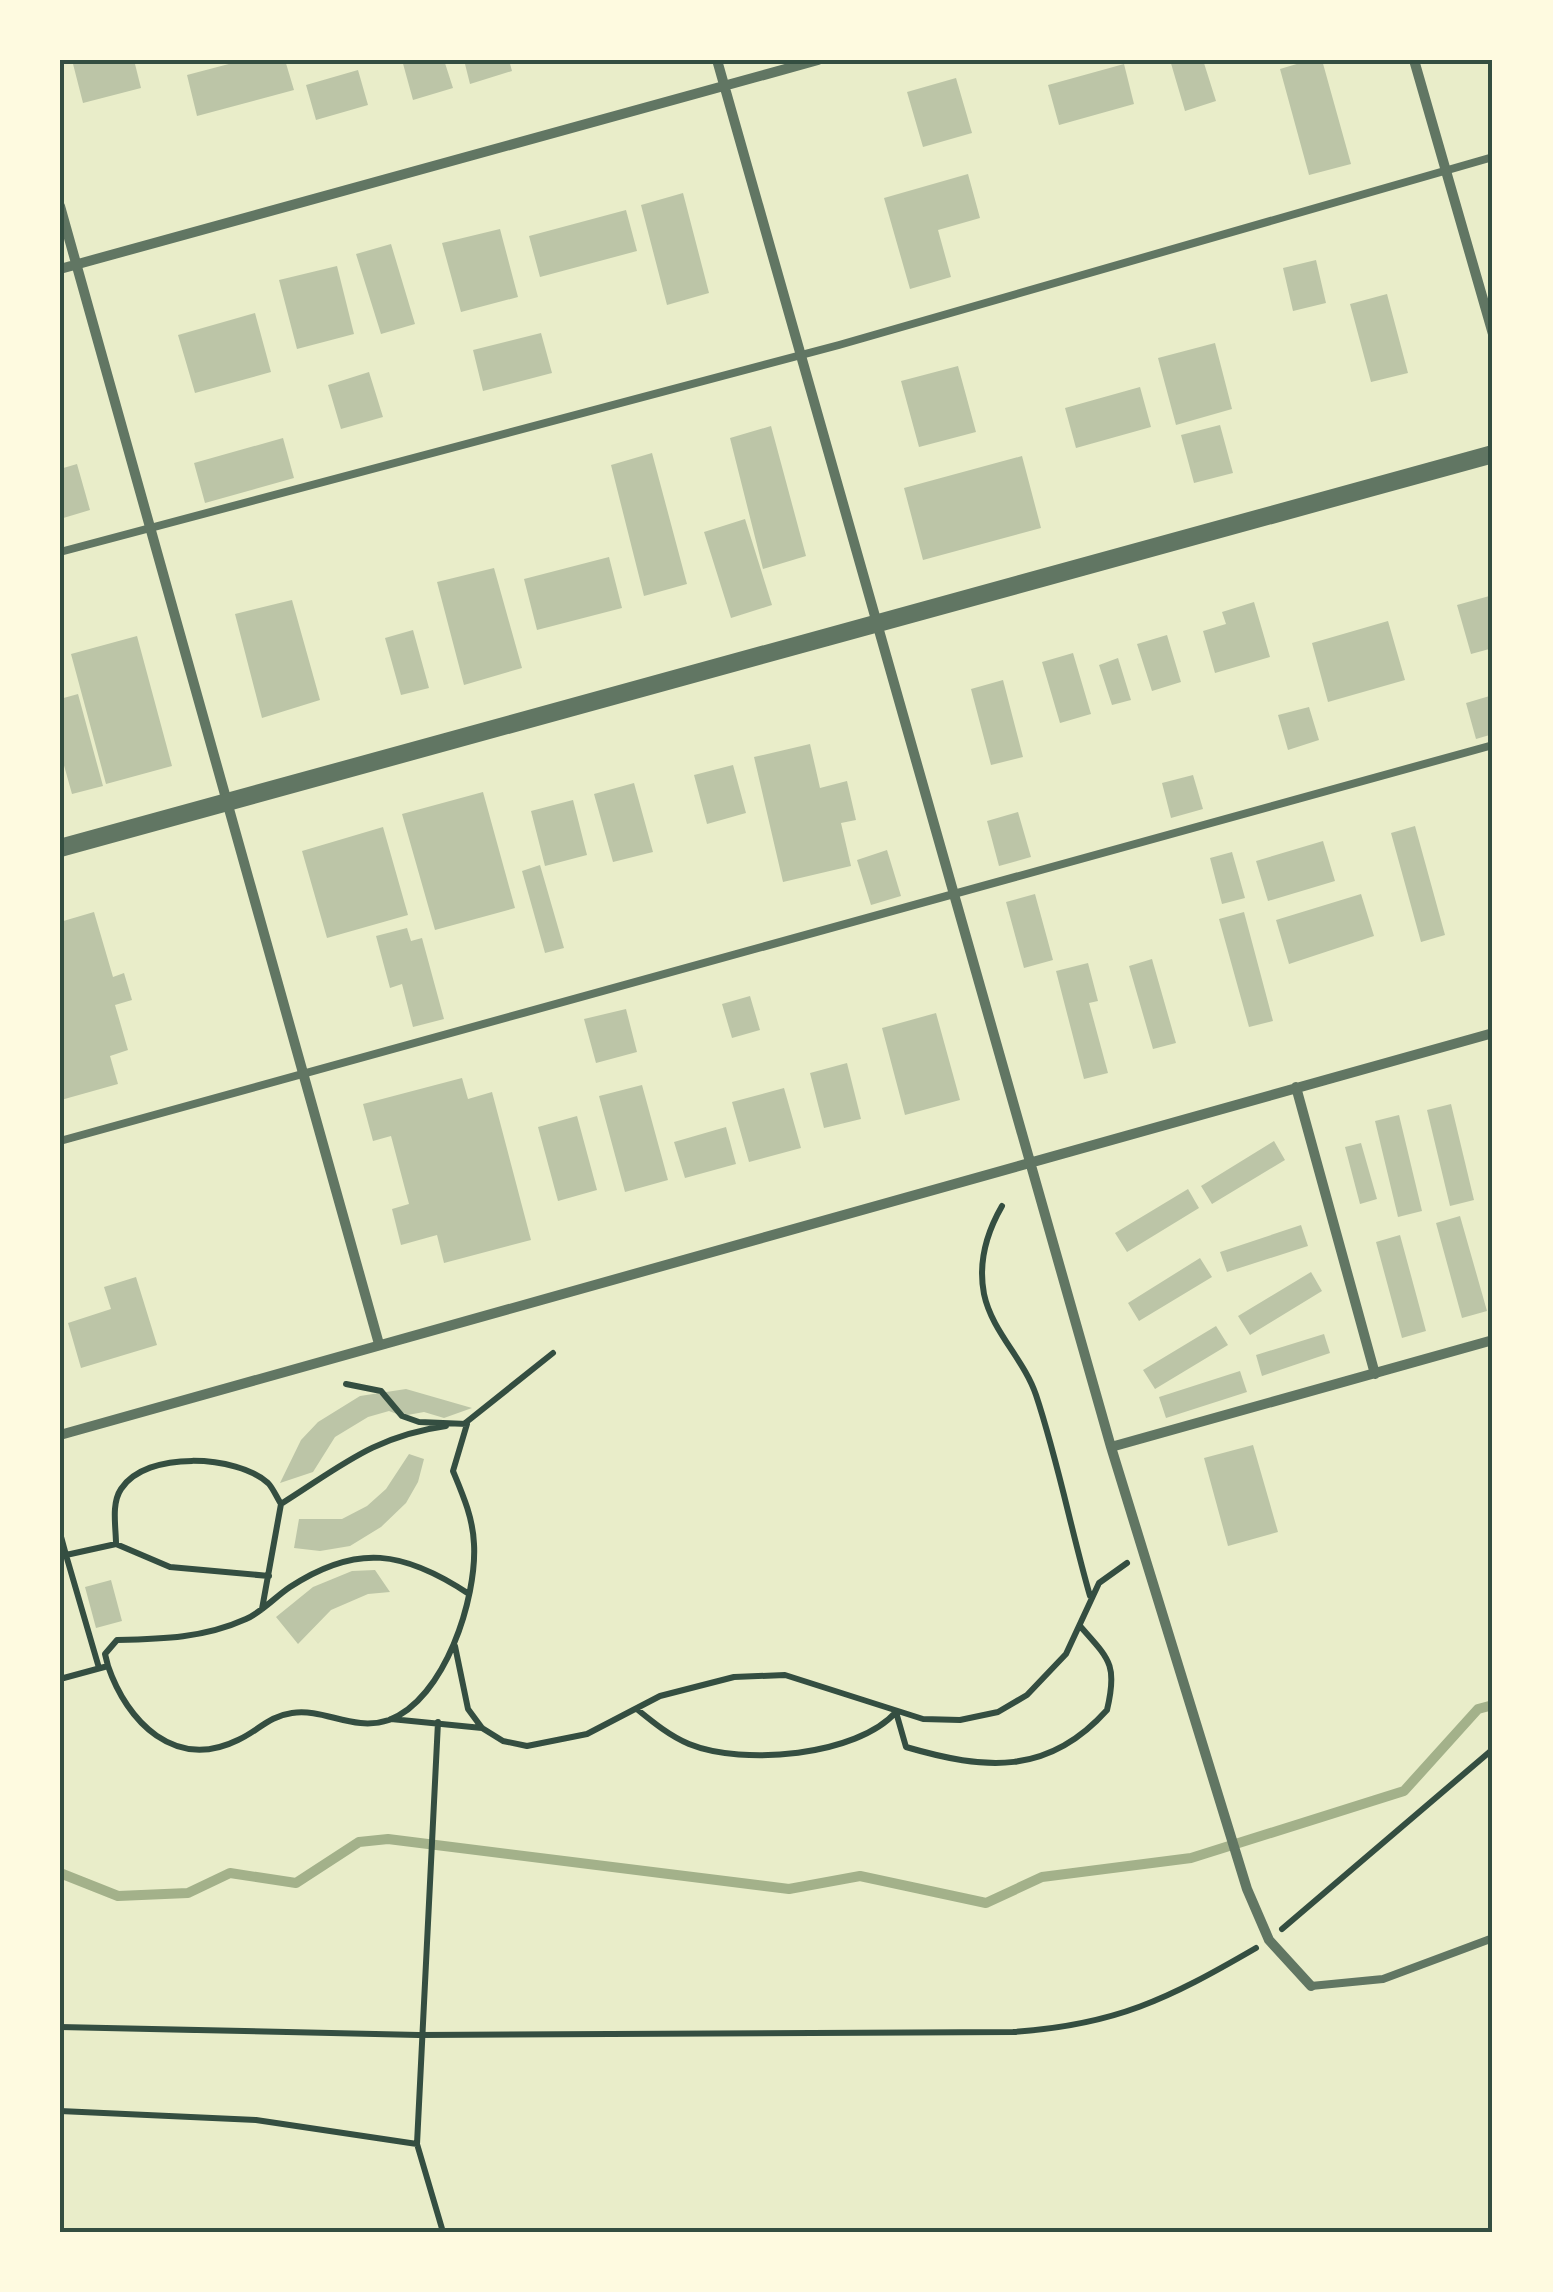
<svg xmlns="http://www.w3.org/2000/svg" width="1553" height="2292" font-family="Roboto,sans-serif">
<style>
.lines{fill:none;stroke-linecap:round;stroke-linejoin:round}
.stream{stroke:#a3b18a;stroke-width:10}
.building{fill:#bcc5a7}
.path{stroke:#344e41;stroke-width:6}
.service{stroke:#617663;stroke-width:8}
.minor{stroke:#617663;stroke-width:10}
.tertiary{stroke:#617663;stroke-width:18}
.neatline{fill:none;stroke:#344e41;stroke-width:4}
</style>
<rect width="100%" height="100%" fill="#e9edc9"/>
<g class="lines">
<path class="stream" d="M60,1873l58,23 70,-3 42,-20 66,10 63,-41 29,-3 401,50 71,-13 126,27 56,-26 149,-19 213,-67 74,-82 15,-4"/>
</g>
<path class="building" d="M72,60h62l7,28 -58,15z
M244,60h41l9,30 -97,26 -10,-41z
M402,60h42l9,28 -40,12z
M464,60h45l3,11 -42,13z
M1170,60h33l13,41 -31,10z
M1310,60h12l29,104 -42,11 -29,-106z
M1124,64l10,40 -75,21 -11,-40z
M358,70l10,35 -52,15 -10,-35z
M956,78l16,55 -49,14 -16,-55z
M968,174l12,44 -42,12 13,47 -41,12 -26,-91z
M683,193l26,100 -42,12 -26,-100z
M626,210l11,41 -97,26 -11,-41z
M500,229l18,68 -57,15 -19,-69z
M391,244l24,80 -34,10 -25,-80z
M1316,260l10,43 -33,8 -10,-43z
M337,266l17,68 -57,15 -18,-69z
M1387,294l21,79 -37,9 -21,-78z
M255,313l16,59 -76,21 -17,-58z
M541,333l11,40 -69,18 -10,-41z
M1215,343l17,66 -56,16 -18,-67z
M958,366l18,66 -57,15 -18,-66z
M369,372l14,45 -42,12 -13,-44z
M1140,387l11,40 -75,21 -11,-40z
M1220,425l13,48 -39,10 -13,-48z
M771,426l35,130 -43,13 -33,-131z
M283,438l11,40 -89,25 -11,-40z
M652,453l35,131 -43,12 -33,-131z
M1022,456l19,72 -118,32 -19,-72z
M77,464l13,46 -30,9v-50z
M745,519l27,86 -41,13 -27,-86z
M609,557l13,51 -85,22 -13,-51z
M494,568l28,100 -58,17 -27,-103z
M1493,595v53l-22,6 -14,-49z
M292,600l28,100 -58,18 -27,-104z
M1254,602l16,55 -55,16 -12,-42 23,-7 -4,-12z
M1388,621l17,59 -77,22 -16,-59z
M413,630l16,58 -28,7 -16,-57z
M1167,635l14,47 -29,9 -15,-47z
M137,636l35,130 -66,18 -35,-130z
M1073,653l18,61 -31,9 -18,-61z
M1118,658l13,42 -19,5 -13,-40z
M1003,680l20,77 -32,8 -20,-76z
M78,694l25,92 -31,8 -12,-43v-52z
M1493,695v39l-17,5 -10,-36z
M1309,707l10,33 -31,10 -10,-35z
M810,744l10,44 27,-7 9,39 -15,3 10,43 -68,16 -29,-125z
M733,765l13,48 -39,11 -13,-49z
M1193,775l10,34 -32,9 -9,-35z
M634,783l19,69 -40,10 -19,-68z
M483,792l32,116 -80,22 -33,-116z
M573,800l14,55 -42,11 -14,-55z
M1018,812l13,45 -32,9 -12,-45z
M1415,826l30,109 -24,7 -30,-109z
M383,827l25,88 -81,23 -25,-87z
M1323,841l12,40 -67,20 -12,-40z
M887,850l14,46 -30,9 -14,-45z
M1232,852l13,46 -23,6 -12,-46z
M540,865l24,83 -19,5 -23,-82z
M1035,894l18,66 -29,8 -18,-66z
M1361,894l13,42 -85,28 -13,-44z
M94,912l19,65 11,-4 8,27 -17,5 13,45 -18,6 8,28 -57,16 -1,-178z
M1244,912l29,109 -24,6 -30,-108z
M407,928l4,13 11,-3 22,81 -31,8 -11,-43 -12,4 -14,-52z
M1152,959l24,84 -23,6 -24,-83z
M1088,963l10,38 -9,2 19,70 -24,6 -28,-108z
M750,996l10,34 -28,8 -10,-34z
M626,1009l11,43 -41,11 -12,-44z
M936,1013l24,87 -55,15 -23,-87z
M847,1063l14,56 -37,9 -14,-55z
M462,1078l6,21 24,-7 39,148 -87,23 -7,-28 -36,10 -9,-36 17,-5 -18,-68 -18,5 -10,-37z
M642,1085l26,95 -43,12 -26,-96z
M784,1088l17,60 -52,14 -17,-60z
M1451,1104l23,96 -24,6 -23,-96z
M1399,1115l23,96 -24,6 -23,-96z
M577,1116l20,74 -39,11 -20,-74z
M726,1127l10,37 -51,14 -11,-36z
M1274,1141l11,19 -73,44 -11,-18z
M1361,1143l16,56 -17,5 -15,-57z
M1188,1189l11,19 -72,44 -12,-19z
M1460,1216l27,95 -25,7 -26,-95z
M1301,1225l7,21 -81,26 -7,-20z
M1400,1235l26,96 -24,7 -26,-96z
M1200,1258l12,19 -73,44 -11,-18z
M1311,1272l11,19 -72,44 -12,-19z
M136,1277l21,68 -76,23 -13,-45 43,-14 -7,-22z
M1216,1326l12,19 -73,44 -12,-19z
M1324,1334l6,19 -68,23 -6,-21z
M1240,1371l7,21 -81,26 -7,-21z
M406,1389l66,19 -28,10 -20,-6 -22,4 -13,-5 -21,6 -33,20 -22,35 -33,11 21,-43 17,-18 42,-26z
M1253,1445l25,87 -50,14 -24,-88z
M409,1454l15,5 -6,23 -12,21 -25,24 -31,19 -30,5 -26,-3 5,-29h43l25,-13 19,-17z
M375,1570l15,22 -22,2 -37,16 -33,34 -22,-27 37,-30 39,-16z
M111,1580l11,41 -26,7 -11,-41z"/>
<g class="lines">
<path class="path" d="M1002,1206c-15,26 -24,57 -18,88 8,38 40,65 52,101 22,66 35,135 54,201
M464,1424l89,-71
M60,1533l6,22 50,-11 54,23 99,9
M116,1544c0,-17 -5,-40 5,-55 25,-39 116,-34 147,-6 5,5 9,15 13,21
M60,1556l6,-1 33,113
M262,1609l19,-105c59,-37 93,-68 165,-78
M455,1646l13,63 14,19 21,13 24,5 60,-12 73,-38 74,-19 51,-2 138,44 37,1 38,-8 29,-17 39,-41 33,-71 28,-20
M108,1666l-3,-12 12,-14c46,-1 87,-2 129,-21 16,-7 29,-22 44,-32 67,-44 114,-36 179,7
M60,1679l48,-13c19,56 67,105 130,74 20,-9 31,-24 54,-27 33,-5 61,19 97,7 56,-21 88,-122 85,-176 -1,-26 -11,-49 -21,-73l14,-47 -48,-2 -17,-6 -21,-25 -35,-7
M638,1710c16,13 32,26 51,34 54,22 168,12 207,-32l10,35c79,23 142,29 201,-37 11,-46 2,-51 -27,-84
M391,1719l91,9
M438,1722l-21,422 26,88
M1282,1929l211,-180
M60,2027l359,8 594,-3c103,-7 155,-33 243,-84
M60,2111l196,9 161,24"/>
<path class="service" d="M60,552l779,-207 654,-188
M60,1141l1433,-396
M1311,1986l72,-7 110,-41"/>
<path class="minor" d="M717,60l394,1387 136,442 22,51 42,46
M1414,60l79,274
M60,206l319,1138
M60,269l758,-209
M1296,1087l79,287
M60,1435l1433,-402
M1111,1447l382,-107"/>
<path class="tertiary" d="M60,848l1433,-394"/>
</g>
<rect width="1553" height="2292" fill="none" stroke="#fefae0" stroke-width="125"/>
<rect x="62" y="62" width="1428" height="2168" class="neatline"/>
</svg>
